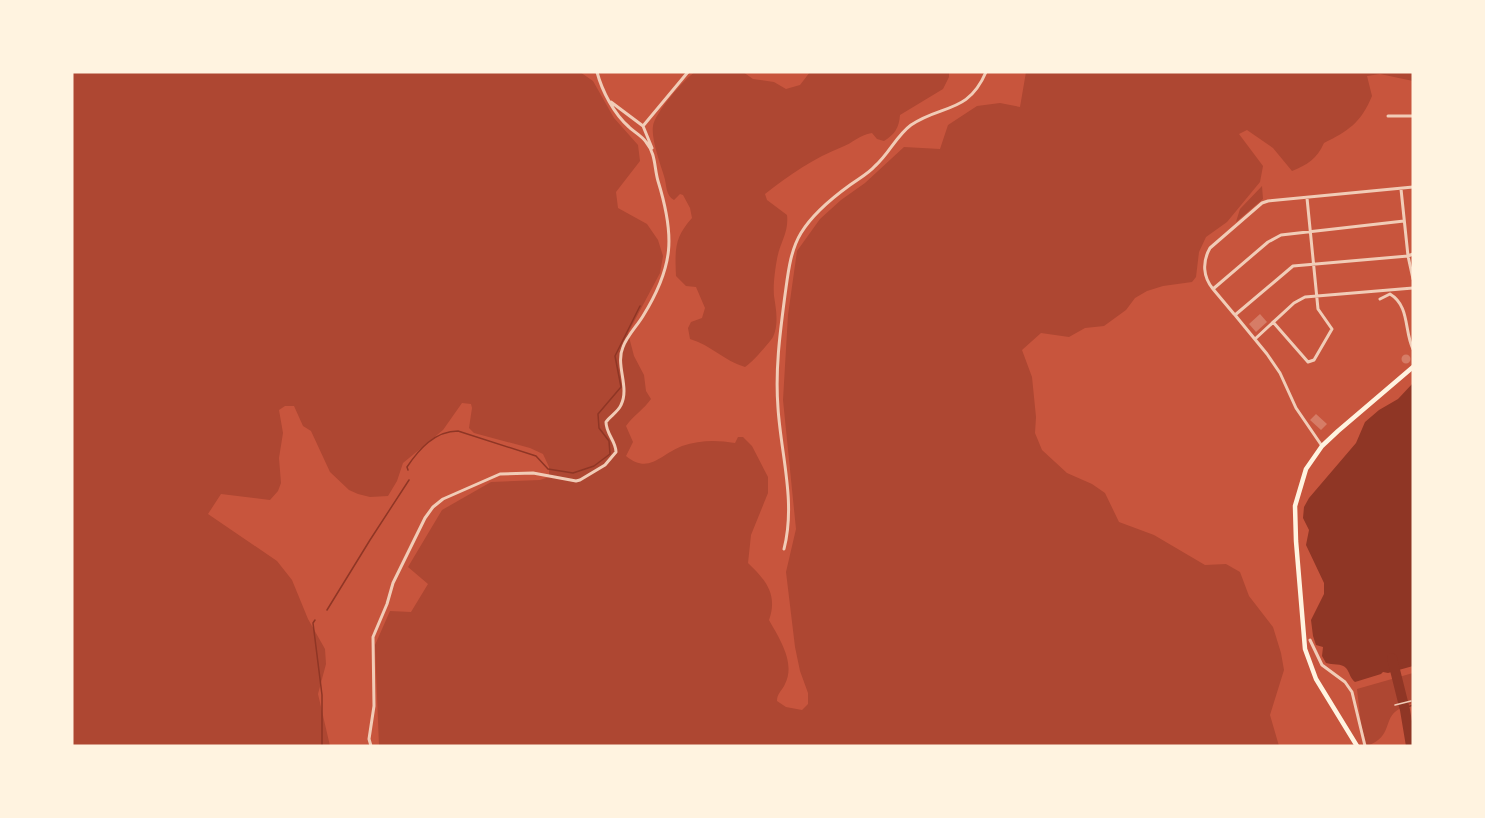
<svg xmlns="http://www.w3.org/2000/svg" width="1485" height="818" font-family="'Fira Sans Condensed',sans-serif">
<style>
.green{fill:#ae4732}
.water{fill:#8f3625}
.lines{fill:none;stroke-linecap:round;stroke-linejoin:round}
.stream{stroke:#8f3625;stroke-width:1.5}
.river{stroke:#8f3625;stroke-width:10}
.building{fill:#d67c66}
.service{stroke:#f1ccb7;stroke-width:1.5}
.minor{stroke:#f1ccb7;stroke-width:3}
.primary{stroke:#fff3e0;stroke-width:4.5}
</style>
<rect width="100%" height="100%" fill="#c8553d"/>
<path class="green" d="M72,72h508l13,9 21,37 24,27 2,16 -24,31 2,16 29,16 11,16 5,16 -3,17 -32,60 6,23 10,19 2,16 5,8c-7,10 -17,16 -25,27l7,16 -7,14c23,19 35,-2 56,-10 18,-6 35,-6 53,-3l3,-6h5l9,9 16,31v16l-17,42 -3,28c18,17 30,32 21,57 10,18 27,43 16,64 -3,7 -8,9 -8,17l9,6 16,3 6,-6v-11l-8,-22 -5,-24 -9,-75 10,-43 -13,-129 5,-85 9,-64 23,-32 21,-19 24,-17 39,-36 36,2 8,-24 29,-19 23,-3 20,4 6,-35h387v9l-33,-7 -13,2 5,20c-11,27 -24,35 -48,47 -7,16 -17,22 -32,28l-19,-23 -26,-18 -8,4 24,32 -3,16 -33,40 -21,15 -7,15 -3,25 -4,5 -29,4 -16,5 -12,7 -9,12 -22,16 -19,2 -16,9 -28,-4 -19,17 10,27 4,40 -1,16 7,17 25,23 25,11 13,9 14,29 35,13 51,30 21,-1 14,8 9,24 24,31 8,26 3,17 -14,45 9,31h-900l-4,-101 15,-34 21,1 17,-28 -20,-17 34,-57 49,-28 49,-2 9,-3v-10l-6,-13 -13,-6 -56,-15 -5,-5 3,-20 -1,-4 -9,-1 -19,27 -40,33 -6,18 -9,15 -18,1 -12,-3 -9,-4 -19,-18 -19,-41 -8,-5 -9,-20h-9l-6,4 4,23 -4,25 2,25 -3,8 -8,9 -49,-6 -13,20 69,47 15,19 16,39 17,30 1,15 -8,30 12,52h-258z
M695,72h48l10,7 21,3 12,7 14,-4 10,-13h139v5l-6,12 -43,26c-1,13 -5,19 -16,26l-7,-2 -5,-6c-13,2 -19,10 -30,14 -28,11 -53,28 -77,47l2,6 20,15c2,18 -7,27 -10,44 -2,11 -4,26 -3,37 2,13 5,28 -1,41 -3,5 -23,28 -28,30 -21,-6 -34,-22 -55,-28l-2,-11 3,-6 11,-4 3,-10 -9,-21 -10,-1 -10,-10c-1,-26 -2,-38 16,-58l-2,-10 -7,-13 -3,-1 -6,6c-9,-5 -7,-15 -10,-24 -4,-13 -13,-37 -11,-50 2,-13 30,-46 42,-54z
M1262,186l1,13 -27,23 4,-13z
M1413,673v30c-4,2 -10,3 -14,6 -17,10 -5,27 -32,37l-6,-21 -4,-36z"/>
<path class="water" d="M1413,383v283l-25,7 -5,-1 -2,2 -26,8c-5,-4 -5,-9 -9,-14 -4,-5 -14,-3 -20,-5l-4,-7 1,-9 -7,-2 -3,-9 -2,-16 13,-26v-11l-18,-38 3,-15 -6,-12 1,-11 5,-9 47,-55 9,-21 14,-12 19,-11z"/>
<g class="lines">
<path class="stream" d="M408,470l-1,-3c12,-18 28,-36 51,-36l78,25 12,13 25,4 21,-7 16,-12 -1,-13 -10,-13 -1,-14 23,-27 -6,-31 25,-50
M327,610l43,-70 39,-60
M315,620l-2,3 9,72v51
M1404,708l9,-3"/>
<path class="river" d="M1392,658l13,52 6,36"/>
</g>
<path class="building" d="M1260,314l7,8 -11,10 -7,-8z
M1401.5 359a4.5 4.5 0 1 1 9 0a4.5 4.5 0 1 1-9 0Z
M1316,414l11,10 -6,6 -11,-10z"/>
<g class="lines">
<path class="service" d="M1395,705l16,-4"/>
<path class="minor" d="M611,102l32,24
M1388,116h25
M652,148l-9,-22 45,-54
M1401,189l7,67 5,23
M1213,289c-10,-12 -11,-27 -3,-41l52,-45 6,-2 145,-14
M1380,299l10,-5c20,12 14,37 23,55
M1234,314l-21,-25 55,-47 13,-7 123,-14
M1273,322l35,40 6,-2 18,-31 -14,-20 -11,-111
M1255,339l39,-36 11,-6 108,-9
M1322,446l-26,-38 -16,-35 -13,-19 -32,-39 58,-49 115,-10 5,-2
M784,549c12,-47 -3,-94 -6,-141 -3,-38 2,-75 7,-113 3,-21 5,-44 16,-62 11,-18 31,-35 49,-48 8,-6 18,-11 25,-19 14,-12 21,-30 36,-41 31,-21 57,-11 75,-53
M1310,640l12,25 23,17 7,10 13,54
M371,746l-2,-7 5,-33 -1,-69 14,-33 6,-21 32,-65 8,-11 10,-8 57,-25 33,-1 43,8 4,-1 25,-15 11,-13c0,-11 -10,-18 -10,-30 4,-6 12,-10 15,-17 9,-18 -6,-40 2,-58 4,-11 14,-21 20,-31 31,-50 32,-80 15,-135 -4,-14 -2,-27 -12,-39 -4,-6 -12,-10 -17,-15 -15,-13 -27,-36 -32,-55"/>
<path class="primary" d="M1357,746l-41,-67 -11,-30 -9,-108 -1,-35 11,-37 16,-23 16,-15 75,-64"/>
</g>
<rect width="1485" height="818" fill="none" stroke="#fff3e0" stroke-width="147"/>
</svg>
